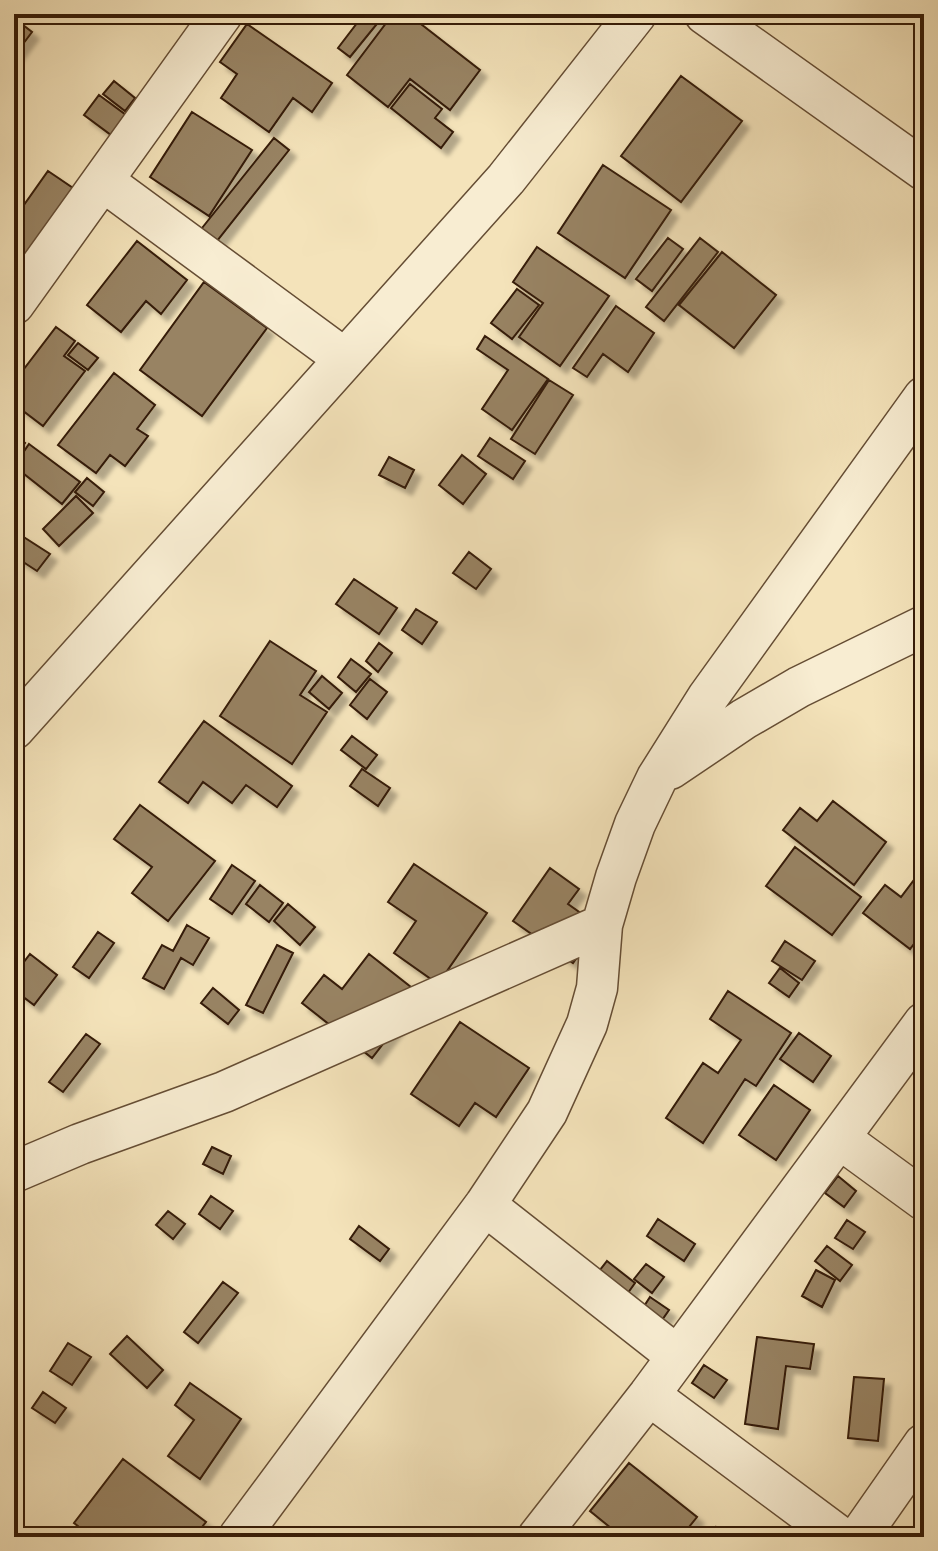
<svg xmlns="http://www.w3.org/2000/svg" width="938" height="1551" font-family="Alegreya,serif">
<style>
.building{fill:#988364;stroke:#351b07;stroke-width:2;filter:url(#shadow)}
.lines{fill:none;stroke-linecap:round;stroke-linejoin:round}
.minor-casing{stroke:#654d34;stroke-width:43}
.minor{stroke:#f8edd2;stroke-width:40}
</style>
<defs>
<filter id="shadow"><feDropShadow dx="7" dy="7" stdDeviation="2" flood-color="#0004"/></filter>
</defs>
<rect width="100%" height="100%" fill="#f4e3ba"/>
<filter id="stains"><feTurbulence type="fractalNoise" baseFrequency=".0025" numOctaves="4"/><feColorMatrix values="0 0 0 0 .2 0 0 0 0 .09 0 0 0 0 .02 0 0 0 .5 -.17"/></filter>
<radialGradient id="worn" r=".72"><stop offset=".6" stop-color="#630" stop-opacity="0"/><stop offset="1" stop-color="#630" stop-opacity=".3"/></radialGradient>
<path class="building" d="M364,14h21l-35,43 -12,-9z
M393,14h15l72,56 -30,40 -40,-31 -22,28 -41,-32z
M14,18l18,14 -18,24z
M247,24l85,59 -20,29 -19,-14 -24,34 -48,-34 16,-24 -17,-12z
M681,76l61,45 -61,81 -60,-46z
M114,81l21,17 -10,13 -22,-17z
M410,84l32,25 -7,9 18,14 -12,16 -50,-40z
M99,95l27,20 -15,20 -27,-20z
M192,112l60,38 -43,66 -59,-39z
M274,138l15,12 -76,96 -15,-13z
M603,165l68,45 -46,68 -67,-45z
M48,171l25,17 -59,83v-52z
M668,238l15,11 -31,42 -16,-12z
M700,238l18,14 -54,69 -18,-14z
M137,241l50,39 -26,34 -15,-13 -25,31 -34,-27z
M537,247l72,49 -49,70 -41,-29 24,-34 -30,-21z
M722,252l54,43 -42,53 -55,-43z
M204,282l63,46 -65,88 -62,-46z
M517,289l22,16 -27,34 -21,-16z
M616,306l38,27 -26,39 -25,-18 -16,23 -14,-9z
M56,327l19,14 -11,15 21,15 -42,55 -29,-22v-22z
M485,336l63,43 -36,51 -30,-21 26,-39 -31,-21z
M78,343l20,15 -10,12 -20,-15z
M114,373l41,32 -18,24 11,7 -23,30 -15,-11 -14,18 -38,-28z
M549,380l24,15 -38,59 -24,-15z
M14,435l11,8 -11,15z
M490,438l35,23 -12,18 -35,-23z
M29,444l51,38 -18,22 -48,-38z
M462,455l24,19 -23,30 -24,-19z
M389,457l25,13 -9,18 -26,-13z
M87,478l17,14 -11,14 -18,-14z
M76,496l17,17 -34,33 -16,-17z
M19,534l31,20 -13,17 -23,-15v-14z
M469,552l22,17 -15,20 -23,-16z
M354,579l43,29 -18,26 -43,-30z
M416,609l21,13 -15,22 -20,-14z
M270,641l46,30 -16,24 27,17 -35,52 -72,-48z
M379,643l13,10 -14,19 -12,-11z
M351,659l20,15 -15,18 -18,-15z
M322,676l20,17 -13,16 -20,-17z
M370,679l17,13 -20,27 -17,-14z
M204,721l88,65 -15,21 -31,-22 -14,18 -29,-21 -15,21 -29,-21z
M352,736l25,19 -11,14 -25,-19z
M362,769l28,19 -12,18 -28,-20z
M833,801l53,41 -32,43 -71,-55 17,-22 17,13z
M140,805l75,56 -47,60 -36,-28 20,-26 -38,-28z
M795,847l66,50 -29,38 -66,-49z
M414,864l73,49 -49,71 -44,-31 22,-32 -28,-19z
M232,865l23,16 -23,33 -22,-15z
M550,868l29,21 -11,15 31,22 -26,37 -60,-42z
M917,876l7,5v50l-14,18 -47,-36 22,-28 16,12z
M260,885l23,18 -14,19 -23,-18z
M288,904l27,23 -15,18 -26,-24z
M187,925l22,13 -16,27 -12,-7 -17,31 -21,-11 19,-33 11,6z
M98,932l16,11 -25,35 -16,-11z
M785,941l30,20 -13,19 -30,-19z
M277,945l16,8 -30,60 -17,-8z
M30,954l27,21 -23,30 -20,-15v-15z
M369,954l52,41 -49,63 -70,-55 22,-28 18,14z
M780,968l19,15 -10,14 -20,-14z
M213,988l26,22 -11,14 -27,-21z
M728,991l63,42 -35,53 -11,-7 -42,64 -37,-25 37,-55 15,10 23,-33 -31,-21z
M460,1022l69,46 -33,49 -21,-14 -16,23 -48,-32z
M799,1033l32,23 -18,26 -33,-23z
M86,1034l14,10 -37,48 -14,-10z
M774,1085l36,25 -34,50 -37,-25z
M212,1147l19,9 -8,18 -20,-10z
M838,1176l18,15 -12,16 -19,-14z
M211,1196l22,15 -13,18 -21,-15z
M168,1211l17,13 -12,15 -17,-14z
M658,1219l37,25 -11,17 -37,-25z
M847,1220l18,12 -12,17 -18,-11z
M359,1226l30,23 -9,12 -30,-22z
M827,1246l25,19 -12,16 -25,-20z
M607,1261l28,22 -10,14 -29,-22z
M646,1264l18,13 -12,16 -18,-14z
M816,1270l19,10 -13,27 -20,-11z
M223,1282l15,11 -40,50 -14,-11z
M650,1297l19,13 -9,13 -19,-12z
M127,1336l36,34 -16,18 -37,-34z
M757,1337l57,7 -4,25 -24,-3 -8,63 -33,-5z
M68,1343l23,14 -19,28 -22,-14z
M704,1365l23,15 -13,18 -22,-15z
M854,1377l30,2 -6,62 -30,-3z
M190,1383l51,36 -41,60 -32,-23 26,-36 -19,-15z
M43,1392l23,16 -11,15 -23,-15z
M123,1459l83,63 -12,15h-102l-18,-14z
M629,1463l68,54 -16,20h-59l-32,-26z
M716,1527l13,10h-21z
M584,1528l13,9h-19z"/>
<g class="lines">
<g class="minor-casing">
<path id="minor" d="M705,14l219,156
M103,181l242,178
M14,304l208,-290
M14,729l492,-550 130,-165
M670,769l74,-50 55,-32 125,-61
M839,1138l85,62
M14,1172l66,-28 144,-52 378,-167
M485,1205l192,151
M649,1395l191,142
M239,1537l246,-332 62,-93 40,-88 10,-36 5,-63 14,-48 19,-53 22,-46 51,-81 216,-300
M538,1537l111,-142 275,-372
M859,1537l65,-93"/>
</g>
<use href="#minor" class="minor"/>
</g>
<rect width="938" height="1551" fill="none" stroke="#f4e3ba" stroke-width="48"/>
<rect x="16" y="16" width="906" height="1519" fill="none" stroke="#351b07" stroke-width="4"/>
<rect x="24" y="24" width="890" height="1503" fill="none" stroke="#351b07" stroke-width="2"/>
<rect width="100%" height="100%" filter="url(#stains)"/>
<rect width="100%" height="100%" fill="url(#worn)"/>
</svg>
